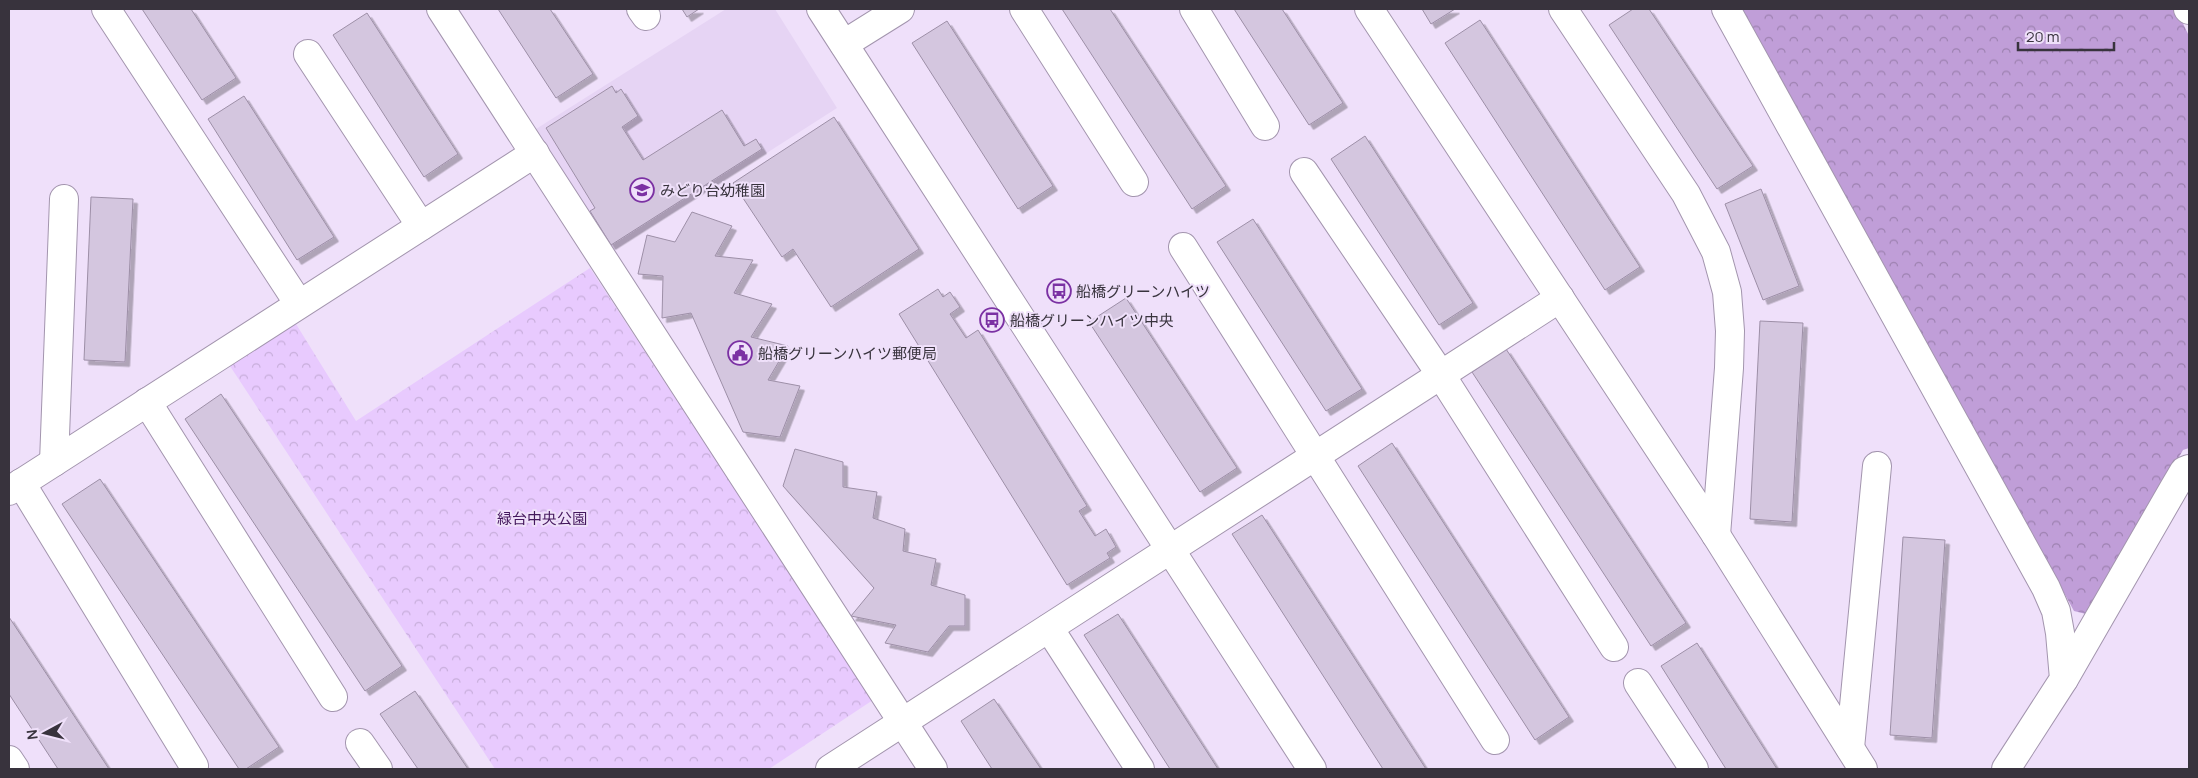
<svg xmlns="http://www.w3.org/2000/svg" width="2198" height="778" viewBox="0 0 2198 778" font-family="Manrope,'Noto Sans JP',sans-serif">
<style>
.built{fill:#e6d4f4}
.forest{fill:url(#forest-crowns)}
.park{fill:url(#park-crowns)}
.building{fill:#d4c6df;stroke:#9d8fa7;filter:url(#shadow)}
.lines{fill:none;stroke-linecap:round;stroke-linejoin:round}
.minor-casing{stroke:#a395ae;stroke-width:30}
.minor{stroke:#fff;stroke-width:28}
.labels{text-anchor:middle;dominant-baseline:central;stroke-width:4;stroke-linejoin:round;paint-order:stroke}
.poi-label{font-size:15px;fill:#38333d;stroke:#efe0fa;text-anchor:start}
.park-label{font-size:15px;fill:#44185d;stroke:#efe0fa}
</style>
<defs>
<pattern id="forest-crowns" width="20" height="18" patternUnits="userSpaceOnUse" patternTransform="scale(1.25)"><rect width="20" height="18" fill="#c09ed8"/><path d="M2 6a3 3 0 1 1 6 0M12 15a3 3 0 1 1 6 0" fill="none" stroke="#9d81b0"/></pattern>
<pattern id="park-crowns" width="20" height="18" patternUnits="userSpaceOnUse" patternTransform="scale(1.25)"><rect width="20" height="18" fill="#e8cafe"/><path d="M2 6a3 3 0 1 1 6 0M12 15a3 3 0 1 1 6 0" fill="none" stroke="#c8aedb"/></pattern>
<filter id="shadow"><feDropShadow dx="4.5" dy="4.5" stdDeviation="0" flood-color="#0004"/></filter>
</defs>
<rect width="100%" height="100%" fill="#efe0fa"/>
<polygon class="built" points="726,9 775,9 837,108 613,251 536,129"/>
<polygon class="forest" points="1742,9 2176,9 2189,36 2189,448 2183,450 2090,615 2074,611"/>
<polygon class="park" points="590,268 873,700 769,769 495,769 228,363 296,324 356,421"/>
<g class="building">
<polygon points="142,9 191,9 236,78 202,100"/>
<polygon points="498,9 550,9 593,74 556,98"/>
<polygon points="682,9 699,9 687,17"/>
<polygon points="1062,9 1110,9 1226,186 1192,209"/>
<polygon points="1234,9 1282,9 1343,103 1309,125"/>
<polygon points="1422,9 1455,9 1431,24"/>
<polygon points="1633,9 1649,9 1753,166 1717,189 1609,25"/>
<polygon points="367,13 458,154 424,177 333,35"/>
<polygon points="1480,20 1640,267 1605,290 1445,43"/>
<polygon points="947,21 1053,186 1018,209 912,43"/>
<polygon points="612,86 616,93 621,89 638,116 622,127 643,160 722,110 744,146 756,139 762,149 611,245 590,211 595,208 546,128"/>
<polygon points="244,96 334,237 297,260 208,119"/>
<polygon points="834,117 919,249 831,307 793,249 782,257 733,183"/>
<polygon points="1365,136 1473,303 1439,325 1331,159"/>
<polygon points="1761,189 1799,286 1763,300 1725,204"/>
<polygon points="91,197 133,199 125,362 84,360"/>
<polygon points="692,212 732,226 715,256 753,260 734,293 772,304 751,337 788,346 768,380 800,386 780,437 743,432 691,313 662,318 663,276 638,274 647,235 675,242"/>
<polygon points="1253,219 1362,389 1326,411 1217,242"/>
<polygon points="938,289 943,297 950,292 960,307 950,314 966,338 978,330 1087,506 1079,511 1095,536 1106,529 1116,547 1107,553 1110,558 1067,585 899,314"/>
<polygon points="1126,298 1237,468 1200,492 1089,322"/>
<polygon points="1760,321 1803,323 1792,522 1750,519"/>
<polygon points="1506,349 1686,623 1651,646 1472,372"/>
<polygon points="221,394 402,666 365,691 185,419"/>
<polygon points="1392,443 1569,717 1535,740 1358,466"/>
<polygon points="795,449 843,462 843,487 877,492 873,518 905,529 903,551 936,559 931,585 965,595 965,626 949,626 928,652 885,643 896,625 851,616 874,588 783,486"/>
<polygon points="100,479 279,747 246,769 239,769 62,504"/>
<polygon points="1262,515 1426,769 1383,769 1232,534"/>
<polygon points="1903,537 1945,540 1932,738 1890,735"/>
<polygon points="1118,614 1218,769 1170,769 1084,635"/>
<polygon points="9,617 109,769 58,769 9,694"/>
<polygon points="1697,643 1777,769 1726,769 1661,666"/>
<polygon points="415,691 468,769 418,769 380,714"/>
<polygon points="994,699 1041,769 992,769 961,721"/>
</g>
<g class="lines">
<g class="minor-casing">
<g id="minor">
<polyline points="106,9 299,304"/>
<polyline points="441,9 933,769"/>
<polyline points="641,9 646,16"/>
<polyline points="821,9 1312,769"/>
<polyline points="1024,9 1134,182"/>
<polyline points="1194,9 1265,126"/>
<polyline points="1369,9 1716,535 1863,769"/>
<polyline points="1563,9 1686,194 1716,252 1727,292 1730,331 1729,368 1716,535"/>
<polyline points="1726,9 2046,588 2056,611 2060,633 2064,679 2006,769"/>
<polyline points="2188,9 2189,10"/>
<polyline points="844,44 900,9"/>
<polyline points="308,54 421,226"/>
<polyline points="1304,172 1441,375 1614,647"/>
<polyline points="1183,247 1495,740"/>
<polyline points="147,402 333,697"/>
<polyline points="54,462 64,199"/>
<polyline points="21,483 194,766"/>
<polyline points="9,491 535,153"/>
<polyline points="1049,628 1140,769"/>
<polyline points="2064,679 2174,488 2184,471 2189,469"/>
<polyline points="1638,683 1694,769"/>
<polyline points="360,743 378,769"/>
<polyline points="1850,748 1877,466"/>
<polyline points="9,760 15,769"/>
<polyline points="830,769 1560,298"/>
</g>
</g>
<use href="#minor" class="minor"/>
</g>
<defs>
<g id="school-ring" transform="scale(1.25)"><circle r="9.5" fill="#efe0fa" stroke="#7b31a3" stroke-width="1.5"/><path d="M0-5L7-2L0 1L-7-2ZM-4 1L0 2.5L4 1V4Q0 6-4 4Z" fill="#7b31a3"/></g>
<g id="bus-ring" transform="scale(1.25)"><circle r="9.5" fill="#efe0fa" stroke="#7b31a3" stroke-width="1.5"/><path d="M-5-6H5V4H4V6H2V4H-2V6H-4V4H-5ZM-3.5-4V0h7V-4ZM-3.5 1.2v1.5H-2V1.2ZM2 1.2v1.5H3.5V1.2Z" fill="#7b31a3"/></g>
<g id="civic-ring" transform="scale(1.25)"><circle r="9.5" fill="#efe0fa" stroke="#7b31a3" stroke-width="1.5"/><path d="M-.6-6.5H3V-4.5H.6V-3L4-1V1h2V6H-6V1h2V-1L-.6-3ZM-1.2 2.5V6h2.4V2.5Z" fill="#7b31a3"/></g>
</defs>
<g fill-rule="evenodd">
<use href="#school-ring" x="642" y="190"/>
<use href="#bus-ring" x="1059" y="291"/>
<use href="#bus-ring" x="992" y="320"/>
<use href="#civic-ring" x="740" y="353"/>
</g>
<g class="labels">
<g class="poi-label">
<text x="660" y="190">みどり台幼稚園</text>
<text x="1076" y="291">船橋グリーンハイツ</text>
<text x="1010" y="320">船橋グリーンハイツ中央</text>
<text x="758" y="353">船橋グリーンハイツ郵便局</text>
</g>
<g class="park-label">
<text x="542" y="518">緑台中央公園</text>
</g>
</g>
<rect width="2198" height="778" fill="none" stroke="#38333d" stroke-width="20"/>
<g transform="translate(45 733) rotate(263)" stroke="#efe0fa" stroke-width="4" paint-order="stroke">
<path d="M0-4L9 19L0 12L-9 19Z" fill="#38333d"/>
<text y="-8" font-size="14" font-weight="bold" text-anchor="middle" fill="#38333d">N</text>
</g>
<path d="M2018 42v8h96v-8" fill="none" stroke="#38333d" stroke-width="2.5"/>
<text x="2026" y="42" font-size="15" fill="#38333d" stroke="#efe0fa" stroke-width="4" paint-order="stroke">20 m</text>
</svg>
